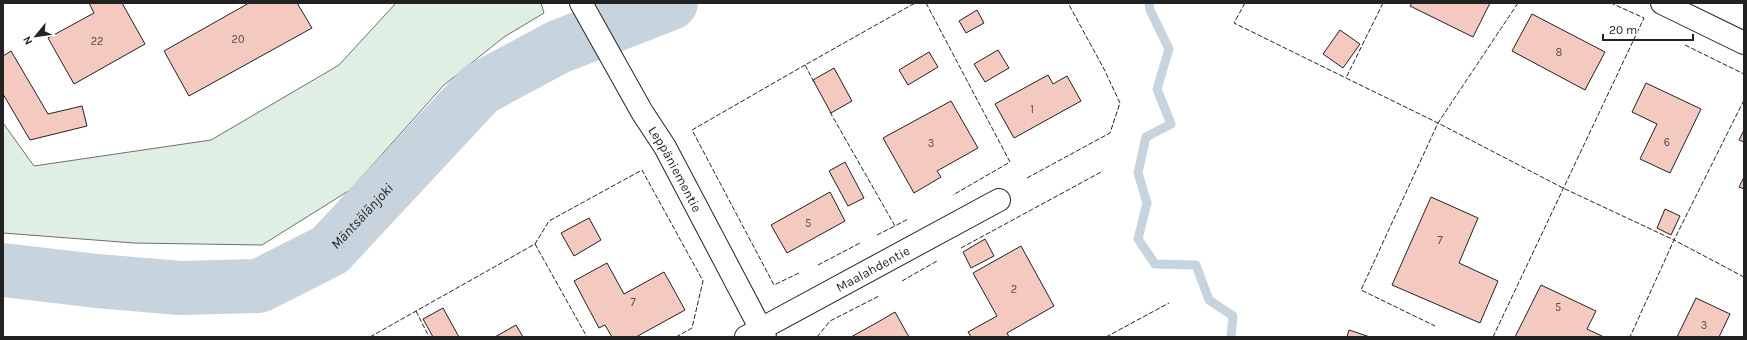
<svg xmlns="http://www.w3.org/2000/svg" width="1747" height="340" viewBox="0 0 1747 340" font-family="Karla,sans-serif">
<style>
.green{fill:#e0efe3;stroke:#6f6f6f}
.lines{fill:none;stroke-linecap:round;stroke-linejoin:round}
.stream{stroke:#c7d3dd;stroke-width:9}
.river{stroke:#c7d3dd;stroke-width:54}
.building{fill:#f3c9c0;stroke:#222}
.minor-casing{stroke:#222;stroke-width:24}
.minor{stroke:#fff;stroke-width:22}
.fence{stroke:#222;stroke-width:1;stroke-dasharray:5 2;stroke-linecap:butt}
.labels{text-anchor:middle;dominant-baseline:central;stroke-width:3;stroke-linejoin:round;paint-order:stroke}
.number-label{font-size:11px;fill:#564c4a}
.street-label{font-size:13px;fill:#222;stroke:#fff}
.water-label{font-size:14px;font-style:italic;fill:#222;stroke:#fff}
</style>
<rect width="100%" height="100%" fill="#fff"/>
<polygon class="green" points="396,3 541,3 544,13 504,37 444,85 350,190 262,245 134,243 3,233 3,123 34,166 211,140 339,65"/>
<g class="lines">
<polyline class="stream" points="1149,3 1150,10 1169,49 1157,89 1171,124 1146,137 1138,173 1147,203 1138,239 1155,264 1196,265 1209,300 1233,316 1231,337"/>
<path class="river" id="s1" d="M3,270l94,11 83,7 79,-2 71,-36 150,-161 78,-42 113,-44"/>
</g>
<g class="building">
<polygon points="89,3 122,3 145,44 74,84 48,38 94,13"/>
<polygon points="249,3 297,3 312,28 189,96 164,51"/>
<polygon points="1412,3 1490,3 1473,37 1410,6"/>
<polygon points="977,10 984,23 966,33 959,21"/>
<polygon points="1532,14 1605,52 1585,90 1512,51"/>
<polygon points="1340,30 1360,44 1343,68 1323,54"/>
<polygon points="998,50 1009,68 985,82 974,64"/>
<polygon points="11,51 48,114 82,106 87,126 30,140 3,94 3,56"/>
<polygon points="929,52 938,67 908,85 899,70"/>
<polygon points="834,68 852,101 831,113 813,80"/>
<polygon points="1048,75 1053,84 1067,76 1081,101 1014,138 995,104"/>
<polygon points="1646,83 1701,109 1670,173 1640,159 1657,124 1632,112"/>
<polygon points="951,101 978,148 937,171 941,177 914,193 883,138"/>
<polygon points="1744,130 1744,142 1739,140"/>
<polygon points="845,162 864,198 848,206 829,171"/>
<polygon points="1744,177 1744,189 1739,187"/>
<polygon points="830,192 845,221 787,253 771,225"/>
<polygon points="1431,197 1478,218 1459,263 1498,281 1480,323 1392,285"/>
<polygon points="1665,209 1680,216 1671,235 1657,228"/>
<polygon points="589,218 601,240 574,256 561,233"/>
<polygon points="985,239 994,256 971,268 963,252"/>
<polygon points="1021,246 1054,306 1007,333 1009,337 971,337 968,332 997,316 973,273"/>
<polygon points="607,263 624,294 664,272 685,310 636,337 612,337 605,325 599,328 574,281"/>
<polygon points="1541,285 1596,311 1587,329 1604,337 1515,337"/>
<polygon points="1696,298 1730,314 1719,337 1677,337"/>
<polygon points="443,308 459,337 433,337 423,319"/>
<polygon points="895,312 909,337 851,337 878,322"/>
<polygon points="516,325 523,337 495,337"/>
<polygon points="1349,330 1370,337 1347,337"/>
</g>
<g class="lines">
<g class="minor-casing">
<g id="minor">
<path id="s2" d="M581,3l61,109 23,35 100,190"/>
<polyline points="1662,3 1744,43"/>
<path id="s3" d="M746,337l253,-137"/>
</g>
</g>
<use href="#minor" class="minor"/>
<g class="fence">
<polyline points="926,3 1010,162 953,195"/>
<polyline points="1245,3 1234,23 1346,78"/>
<polyline points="1383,3 1346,78 1438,123 1361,290 1435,326"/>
<polyline points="1518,3 1438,123 1563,188 1674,240 1630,337"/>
<polyline points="1685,45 1744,74"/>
<polyline points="814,82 805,65 915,3"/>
<polyline points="1744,100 1674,240 1744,277"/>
<polyline points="830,112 895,226 908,219"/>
<polyline points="1027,178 1110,133 1120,103 1104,69 1068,3"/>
<polyline points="877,235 895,226"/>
<polyline points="535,244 587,337"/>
<polyline points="961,248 1103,171"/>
<polyline points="818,265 860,243"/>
<polyline points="799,273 774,285 692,130 805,65"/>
<polyline points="902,281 937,261"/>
<polyline points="416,311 429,337"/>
<polyline points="370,337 535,244 549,221 642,170 703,281 692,328 676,337"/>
<polyline points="817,337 830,321 879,296"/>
<polyline points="1106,337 1169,303"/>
<polyline points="1493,337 1644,18 1611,3"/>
</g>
</g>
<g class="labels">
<g class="number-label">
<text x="238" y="39">20</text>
<text x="97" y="41">22</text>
<text x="1559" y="52">8</text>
<text x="1032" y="109">1</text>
<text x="1667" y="142">6</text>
<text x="931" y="143">3</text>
<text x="808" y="223">5</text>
<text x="1440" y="240">7</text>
<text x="1014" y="289">2</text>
<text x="633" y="302">7</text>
<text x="1558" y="307">5</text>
<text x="1704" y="325">3</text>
</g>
<g class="street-label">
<text stroke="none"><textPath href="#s2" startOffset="191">Leppäniementie</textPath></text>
<text stroke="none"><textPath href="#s3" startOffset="144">Maalahdentie</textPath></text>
</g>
<g class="water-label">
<text stroke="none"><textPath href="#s1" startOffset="383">Mäntsälänjoki</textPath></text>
</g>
</g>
<rect width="1747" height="340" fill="none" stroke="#222222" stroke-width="8"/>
<g transform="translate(36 36) rotate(241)" stroke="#ffffff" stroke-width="3" paint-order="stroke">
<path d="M0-3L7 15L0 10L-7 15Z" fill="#222222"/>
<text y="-6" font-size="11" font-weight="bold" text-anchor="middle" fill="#222222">N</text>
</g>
<path d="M1603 34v6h90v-6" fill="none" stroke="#222222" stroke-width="2"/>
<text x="1609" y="34" font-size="12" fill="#222222" stroke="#ffffff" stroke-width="3" paint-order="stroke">20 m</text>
</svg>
